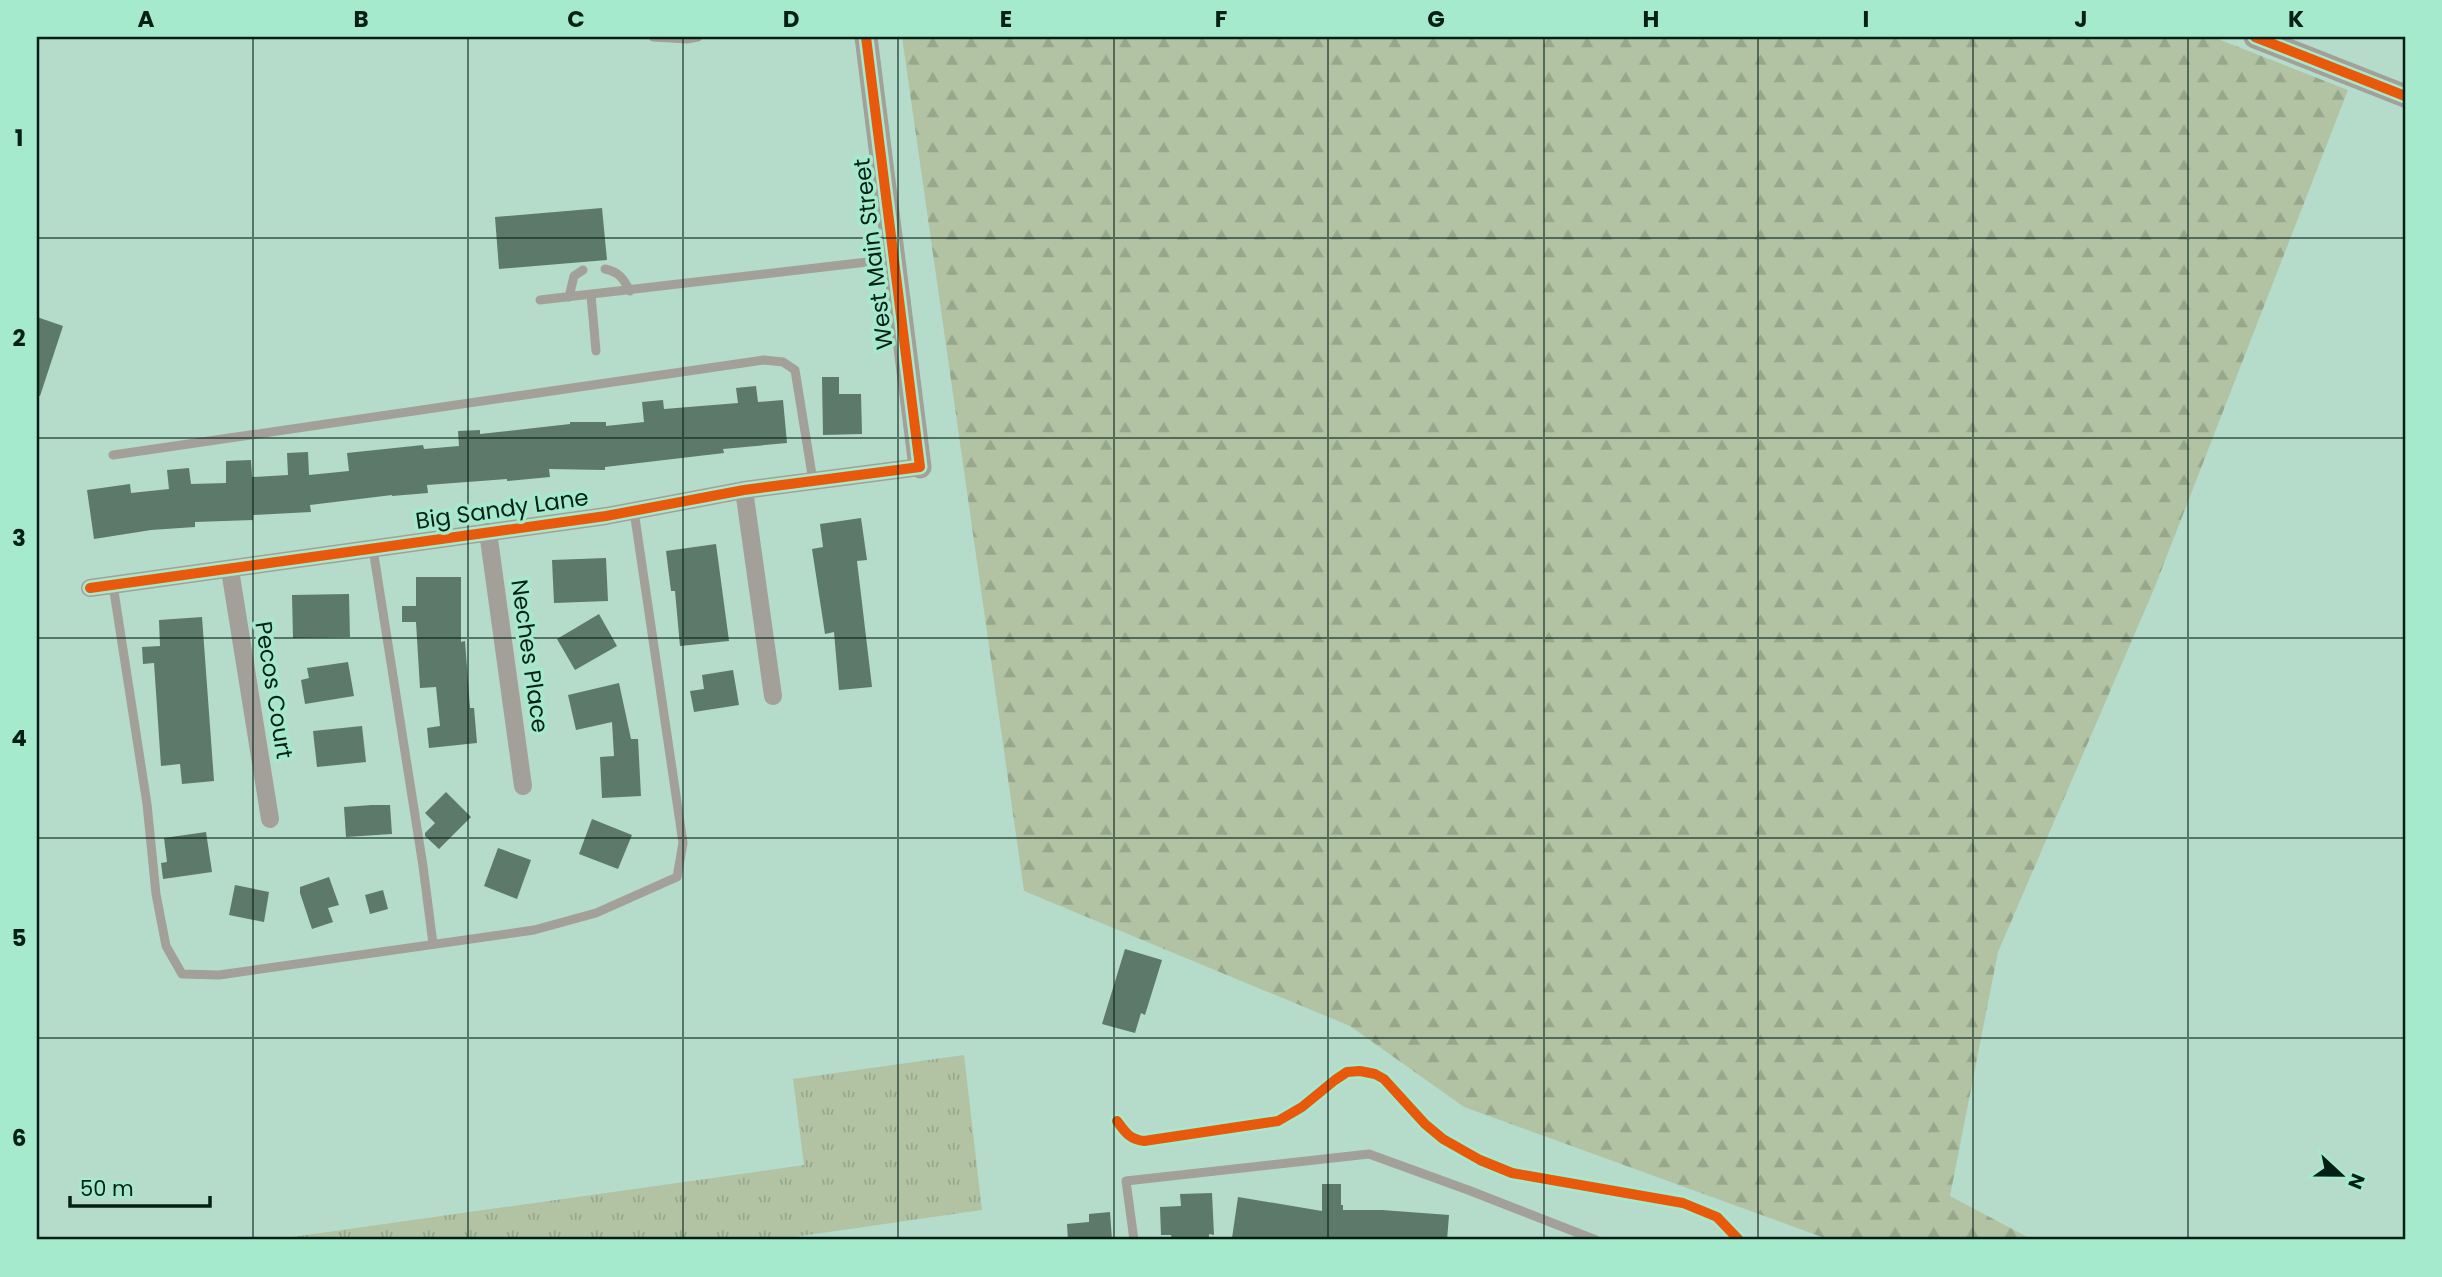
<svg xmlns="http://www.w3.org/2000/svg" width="2442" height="1277" viewBox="0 0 2442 1277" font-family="Poppins,sans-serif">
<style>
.grass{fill:url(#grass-tufts)}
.forest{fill:url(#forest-firs)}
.building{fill:#5c7969}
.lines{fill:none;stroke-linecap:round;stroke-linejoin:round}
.service{stroke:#a3a099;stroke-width:9}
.minor{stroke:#a3a099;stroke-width:18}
.tertiary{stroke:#a3a099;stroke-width:23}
.cycleway-casing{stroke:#a6eace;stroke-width:15}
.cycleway{stroke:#e8590c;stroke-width:10}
.grid{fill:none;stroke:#042016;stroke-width:2;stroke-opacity:0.55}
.labels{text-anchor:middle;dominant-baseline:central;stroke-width:7;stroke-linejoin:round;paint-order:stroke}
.street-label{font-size:23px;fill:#042016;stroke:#a6eace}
.neatline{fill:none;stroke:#042016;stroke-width:2.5}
.grid-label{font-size:23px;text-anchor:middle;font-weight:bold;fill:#042016}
</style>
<defs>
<pattern id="grass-tufts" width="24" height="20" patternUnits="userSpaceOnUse" patternTransform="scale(1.75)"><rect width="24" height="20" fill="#b2c3a4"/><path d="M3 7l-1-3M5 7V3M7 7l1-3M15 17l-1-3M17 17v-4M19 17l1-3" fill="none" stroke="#97a78c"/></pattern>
<pattern id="forest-firs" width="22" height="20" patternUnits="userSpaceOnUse" patternTransform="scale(1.75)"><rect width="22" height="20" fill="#b2c3a4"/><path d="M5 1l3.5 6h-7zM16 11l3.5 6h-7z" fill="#97a78c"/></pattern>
</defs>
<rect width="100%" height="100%" fill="#b5dbcb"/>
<polygon class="grass" points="964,1055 982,1210 773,1240 271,1240 804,1165 793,1079"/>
<polygon class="forest" points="902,37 2213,37 2348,90 2154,589 1998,952 1950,1196 2033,1240 1830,1240 1464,1107 1350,1026 1024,891"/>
<g class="building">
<polygon points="602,208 607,260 499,269 495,217"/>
<polygon points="37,317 63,326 40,396 37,395"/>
<polygon points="822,377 839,377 839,394 861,394 862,434 823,435"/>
<polygon points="756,386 758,402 783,400 787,443 723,449 724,453 605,467 605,470 549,469 550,477 507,481 507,479 427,485 428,493 392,496 392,495 310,505 311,512 253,515 253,520 195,522 195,527 151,530 94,539 87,490 130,484 131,493 169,489 167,470 189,468 191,484 226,483 226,461 251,460 252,477 288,475 287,453 308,452 309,475 349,471 347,453 423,445 424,449 459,446 458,431 480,430 480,434 570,424 570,422 606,422 606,426 644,422 642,402 663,400 664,409 738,403 736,388"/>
<polygon points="861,518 867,560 857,561 872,687 839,690 834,632 825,634 812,549 823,547 820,524"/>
<polygon points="716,544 729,641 680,646 675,591 671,591 666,551"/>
<polygon points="606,558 608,601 554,603 552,560"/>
<polygon points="416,577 461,577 461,642 465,641 470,708 474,708 477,743 429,748 427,728 440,726 436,687 420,688 416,622 402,622 402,606 416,606"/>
<polygon points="349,594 350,637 293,638 292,595"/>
<polygon points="599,614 617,646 575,670 557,639"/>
<polygon points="202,617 214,781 182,784 180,764 161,766 154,663 143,664 142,647 160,646 159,620"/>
<polygon points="348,662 354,696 305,704 301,680 309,678 307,668"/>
<polygon points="733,670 739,705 694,712 690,691 704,689 702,675"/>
<polygon points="619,683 631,739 638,739 641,796 602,798 600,757 614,756 612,722 576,730 568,695"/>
<polygon points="362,726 366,762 317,767 313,731"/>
<polygon points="446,792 471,817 439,849 425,836 425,833 435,823 425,813"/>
<polygon points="372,805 390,805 392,834 346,837 344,807"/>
<polygon points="592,819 632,835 618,869 579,854"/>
<polygon points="206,832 212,872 163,879 161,863 167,862 164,838"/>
<polygon points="498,848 531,860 517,899 484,886"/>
<polygon points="329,877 339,905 328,908 333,922 312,929 300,893 300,887"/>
<polygon points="235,885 269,892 264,922 229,915"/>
<polygon points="383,890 388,909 370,914 365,895"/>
<polygon points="1125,949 1162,960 1145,1015 1141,1013 1135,1033 1102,1024"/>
<polygon points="1322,1184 1341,1184 1341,1205 1343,1205 1343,1210 1382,1210 1449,1215 1447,1240 1249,1240 1232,1238 1238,1197 1322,1211"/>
<polygon points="1212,1193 1214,1235 1209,1234 1209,1240 1172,1240 1171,1235 1161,1235 1160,1207 1181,1206 1180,1194"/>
<polygon points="1110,1212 1112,1240 1068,1240 1067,1224 1089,1222 1089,1214"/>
</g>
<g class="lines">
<g class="service">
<polyline points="653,37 687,39 698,37"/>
<path d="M605,269c14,3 18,9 25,22"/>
<polyline points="591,295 596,351"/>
<polyline points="569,297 574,276 583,270"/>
<polyline points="540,300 893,259"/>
<polyline points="113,455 764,360 783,362 795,370 813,481"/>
<polyline points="373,549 423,866 433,944"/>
<polyline points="113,585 147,804 156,894 166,946 182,974 219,975 534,930 596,913 677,877 683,843 634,511"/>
<polyline points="1134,1240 1126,1181 1369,1154 1468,1190 1596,1240"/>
</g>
<g class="minor">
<polyline points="744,490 773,696"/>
<polyline points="488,532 523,786"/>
<polyline points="230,570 270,819"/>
<polyline points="90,588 606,516 744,490 920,467"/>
</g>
<g class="tertiary">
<polyline points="866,37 920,467"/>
<polyline points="2255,37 2405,96"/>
</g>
<g class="cycleway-casing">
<g id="cycleway">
<polyline points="2255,37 2405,96"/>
<polyline points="90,588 606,516 744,490 920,467 866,37"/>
<path d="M1117,1121c8,11 12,18 27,20l134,-20 24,-14 33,-27 12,-8 13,-1 15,3 9,5 41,45 18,15 37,21 32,13 171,30 34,14 22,23"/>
</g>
</g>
<use href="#cycleway" class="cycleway"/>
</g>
<path class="grid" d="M253,37v1203M468,37v1203M683,37v1203M898,37v1203M1114,37v1203M1328,37v1203M1544,37v1203M1758,37v1203M1973,37v1203M2188,37v1203M37,238h2368M37,438h2368M37,638h2368M37,838h2368M37,1038h2368"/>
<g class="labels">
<g class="street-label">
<text transform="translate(873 254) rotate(-97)">West Main Street</text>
<text transform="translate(502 509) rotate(-8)">Big Sandy Lane</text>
<text transform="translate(530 656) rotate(82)">Neches Place</text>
<text transform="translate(274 690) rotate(81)">Pecos Court</text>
</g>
</g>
<rect width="2442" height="1277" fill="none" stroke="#a6eace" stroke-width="77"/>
<g transform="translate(2341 1175) rotate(112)" stroke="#a6eace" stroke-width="5" paint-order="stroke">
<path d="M0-5L12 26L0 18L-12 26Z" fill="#042016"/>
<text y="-10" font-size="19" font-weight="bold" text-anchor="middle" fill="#042016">N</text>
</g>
<path d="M70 1196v10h140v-10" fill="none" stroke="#042016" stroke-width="3.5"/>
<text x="80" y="1196" font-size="21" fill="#042016" stroke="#a6eace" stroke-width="5" paint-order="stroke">50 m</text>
<rect x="38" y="38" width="2366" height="1200" class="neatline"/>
<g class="grid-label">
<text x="146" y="27">A</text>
<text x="361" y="27">B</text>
<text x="576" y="27">C</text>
<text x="791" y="27">D</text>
<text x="1006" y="27">E</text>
<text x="1221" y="27">F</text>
<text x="1436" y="27">G</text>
<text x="1651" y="27">H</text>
<text x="1866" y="27">I</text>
<text x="2081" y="27">J</text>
<text x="2296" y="27">K</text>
<text x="19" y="146">1</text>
<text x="19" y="346">2</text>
<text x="19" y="546">3</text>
<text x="19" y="746">4</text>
<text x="19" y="946">5</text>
<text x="19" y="1146">6</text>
</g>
</svg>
